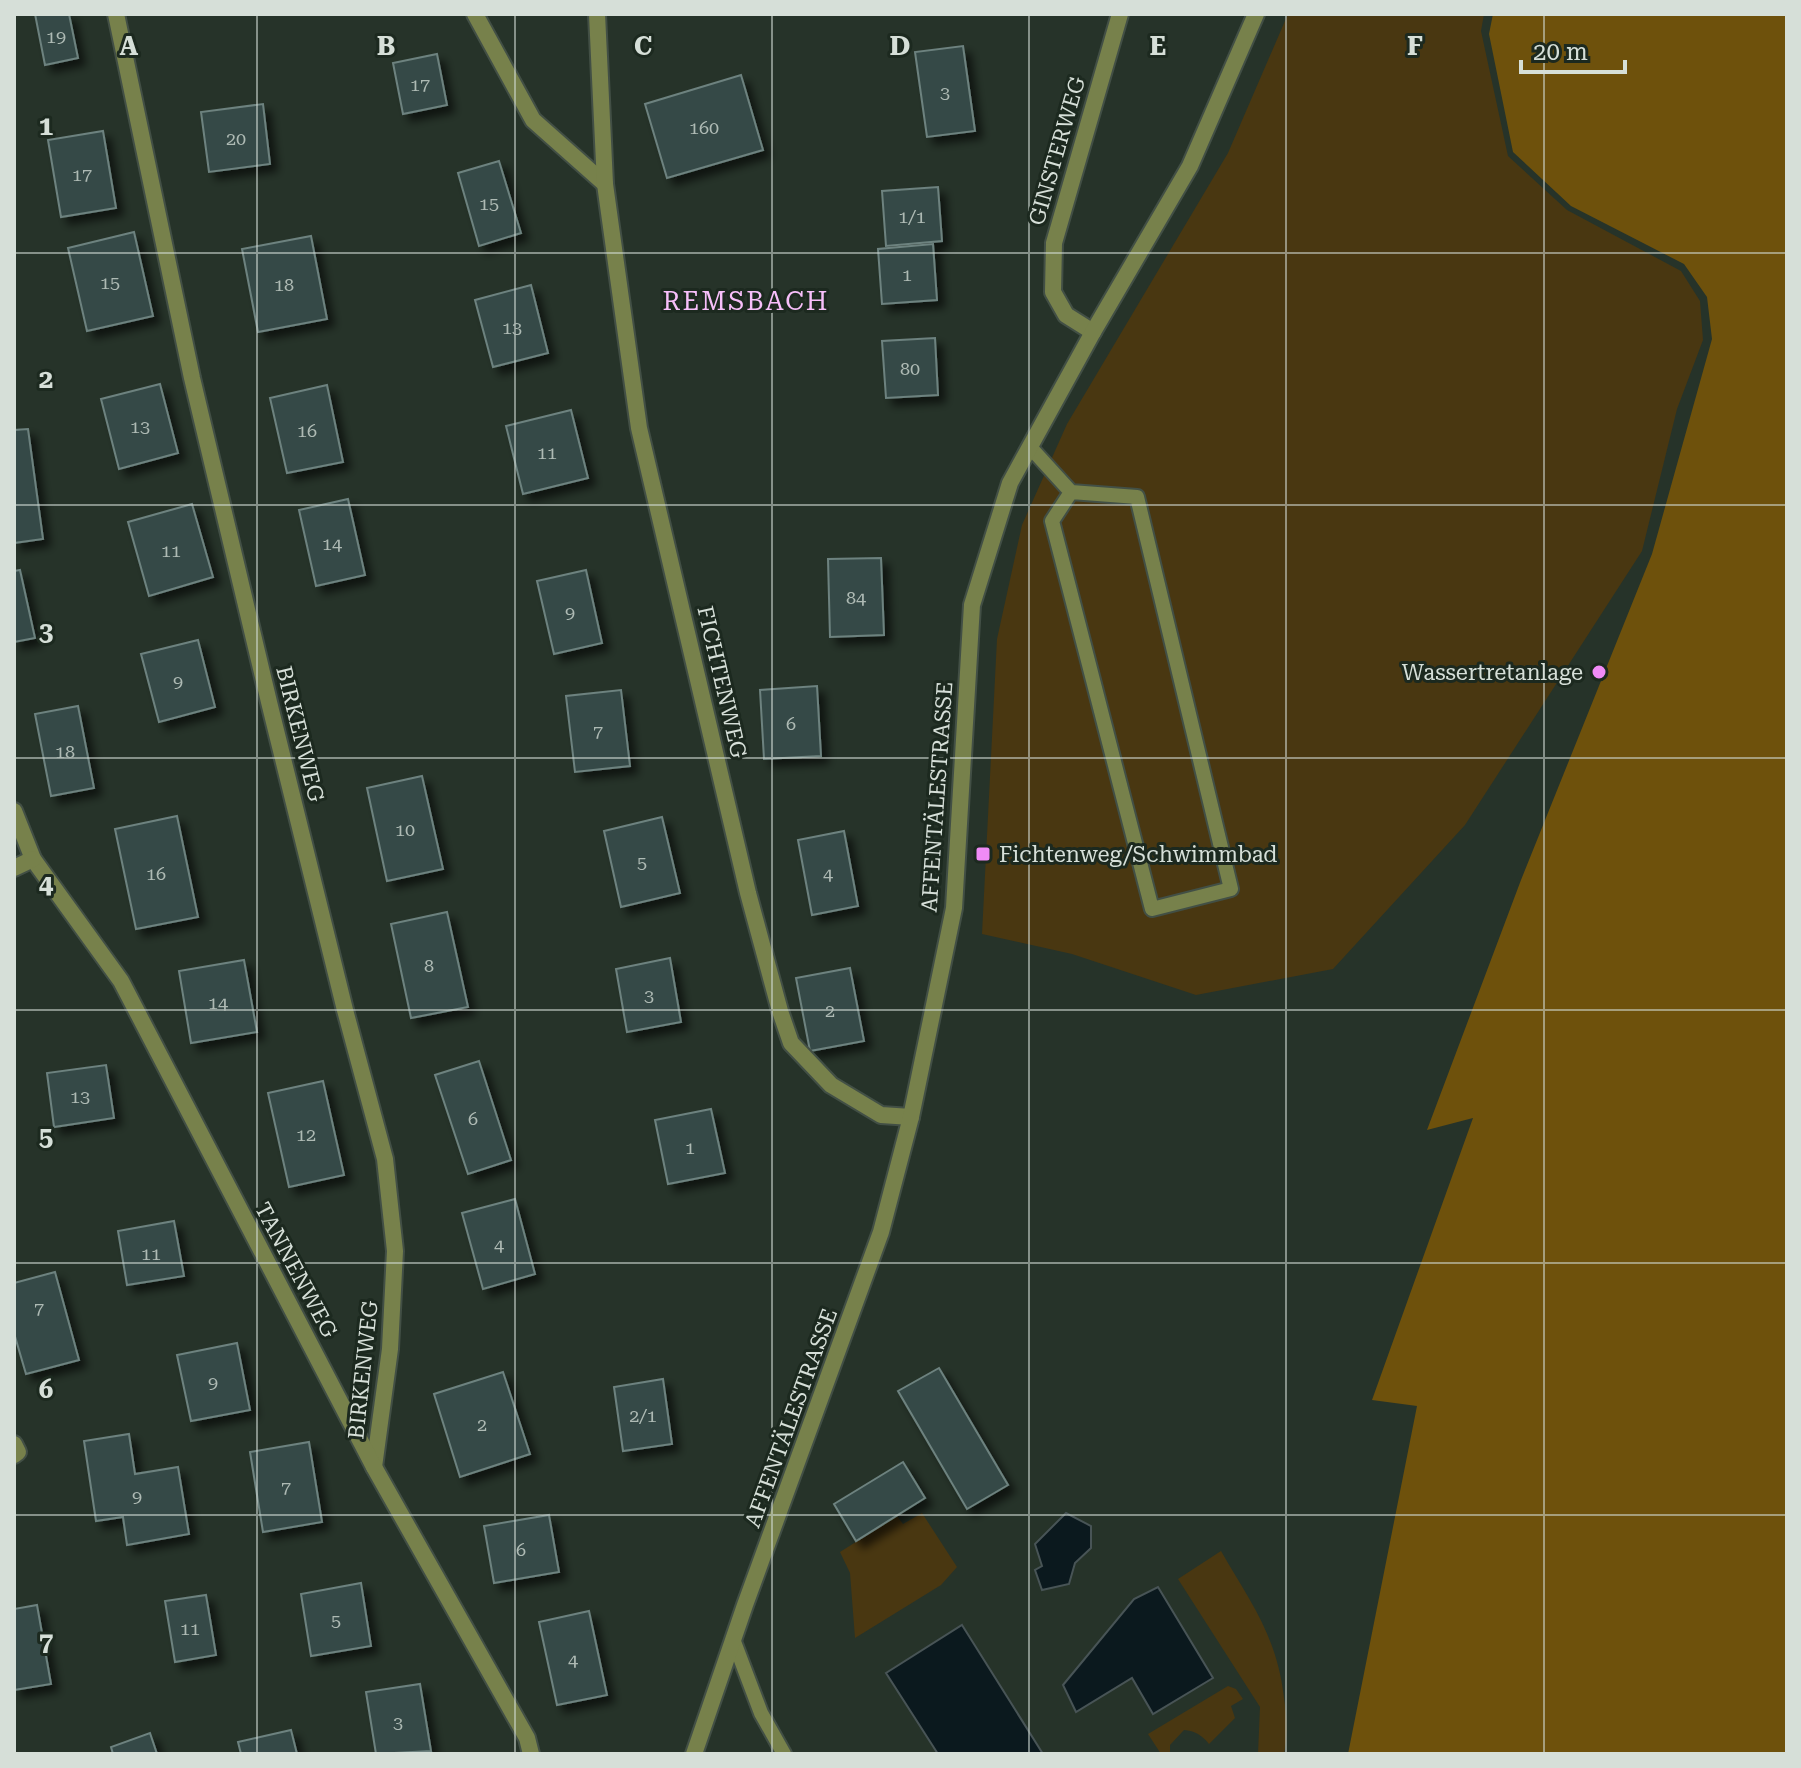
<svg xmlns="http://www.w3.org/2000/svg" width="1801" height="1768" viewBox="0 0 1801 1768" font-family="'Roboto Serif',serif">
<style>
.green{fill:#493711}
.forest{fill:#6e510c}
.water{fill:#0b191e;stroke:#485456;stroke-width:2}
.building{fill:#364a47;stroke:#6d827f;stroke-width:2;filter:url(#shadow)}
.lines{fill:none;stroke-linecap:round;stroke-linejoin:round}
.service-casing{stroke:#424f45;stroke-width:18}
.minor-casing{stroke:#424f45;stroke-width:20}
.service{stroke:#77814b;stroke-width:14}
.minor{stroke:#77814b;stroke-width:16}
.grid{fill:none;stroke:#d6dfd8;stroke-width:2;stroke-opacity:0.55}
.poi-dot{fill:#f08bf6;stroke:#1c291f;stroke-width:3}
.labels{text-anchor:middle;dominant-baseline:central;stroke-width:6;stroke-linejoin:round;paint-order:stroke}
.number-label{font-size:18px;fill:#aebab4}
.street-label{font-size:22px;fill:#d6dfd8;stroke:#1c291f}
.poi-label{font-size:22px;fill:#d6dfd8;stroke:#1c291f;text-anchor:end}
.quarter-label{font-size:26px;letter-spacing:2px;fill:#f7bffa;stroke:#1c291f}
.grid-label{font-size:26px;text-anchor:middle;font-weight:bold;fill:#d6dfd8;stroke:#1c291f;stroke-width:6;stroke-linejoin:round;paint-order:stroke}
</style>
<defs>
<filter id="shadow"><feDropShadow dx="7" dy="7" stdDeviation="4" flood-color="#0009"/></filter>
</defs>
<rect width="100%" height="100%" fill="#263329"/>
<g class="green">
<polygon points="1288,14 1484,14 1481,31 1508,156 1567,210 1681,271 1700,301 1703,340 1677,409 1642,551 1465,825 1333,969 1196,995 1072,954 982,934 997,639 1022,525 1067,424 1228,153"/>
<polygon points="922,1513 957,1567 941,1585 855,1638 850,1573 840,1552 897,1516 903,1524"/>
<path d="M1221,1551c30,52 56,85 63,147 3,18 4,38 0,56h-26l2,-47 -82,-128z"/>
<path d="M1228,1686l8,3 7,10 -12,7 4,12 -26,26c-7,-9 -14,-13 -25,-14l-14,15v9h-9l-13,-20z"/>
</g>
<polygon class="forest" points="1493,14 1787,14 1787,1754 1348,1754 1417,1406 1372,1400 1473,1118 1427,1130 1521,880 1652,554 1712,339 1707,297 1684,264 1571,206 1513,152 1489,34"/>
<g class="water">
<polygon points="1066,1513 1091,1526 1091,1548 1075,1563 1069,1584 1042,1590 1035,1570 1042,1566 1035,1544"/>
<polygon points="1158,1587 1213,1678 1153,1714 1132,1678 1076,1712 1063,1685 1134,1599"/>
<polygon points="962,1625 1043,1754 938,1754 886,1673"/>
</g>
<g class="building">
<polygon points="35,14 69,14 78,58 45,65"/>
<polygon points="963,46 975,131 927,137 915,52"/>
<polygon points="437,54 447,105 403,114 393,63"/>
<polygon points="741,75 763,150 667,178 645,104"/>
<polygon points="263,104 270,164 209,172 201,112"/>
<polygon points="103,131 116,208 61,217 48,140"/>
<polygon points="499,161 521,233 479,246 458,173"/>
<polygon points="938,187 942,241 886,246 882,191"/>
<polygon points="134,232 153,316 87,331 68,248"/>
<polygon points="311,236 327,319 258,332 242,249"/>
<polygon points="933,244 937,300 882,304 878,249"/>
<polygon points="531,285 548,353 493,367 475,300"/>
<polygon points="935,338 938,395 886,398 882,341"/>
<polygon points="160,384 178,453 119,469 101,399"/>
<polygon points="327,385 343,462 287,473 270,398"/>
<polygon points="571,410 588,478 523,494 506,426"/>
<polygon points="28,429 43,539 14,543 14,430"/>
<polygon points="348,499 365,575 316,586 299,510"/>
<polygon points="192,504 213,577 149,596 128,522"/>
<polygon points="881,558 884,635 830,637 828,559"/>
<polygon points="20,570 35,638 14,642 14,571"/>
<polygon points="586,570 602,643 554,654 537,581"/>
<polygon points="198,640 215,707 159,722 141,654"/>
<polygon points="817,686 821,756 764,759 760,690"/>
<polygon points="621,690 630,766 575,772 566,696"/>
<polygon points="78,706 94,788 51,796 35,714"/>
<polygon points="422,776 443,869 387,881 367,788"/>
<polygon points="177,816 198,917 136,929 115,829"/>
<polygon points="662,817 680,893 621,907 604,831"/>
<polygon points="844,831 858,906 812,915 798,840"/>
<polygon points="447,912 468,1007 411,1018 391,924"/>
<polygon points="670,958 681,1022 627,1032 616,969"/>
<polygon points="244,960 257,1032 191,1043 179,971"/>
<polygon points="850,968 864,1041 810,1051 796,978"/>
<polygon points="479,1061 511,1160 468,1174 435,1075"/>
<polygon points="106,1065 114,1118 54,1127 47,1073"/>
<polygon points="323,1081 344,1175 289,1187 268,1093"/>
<polygon points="711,1109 725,1173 668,1184 655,1120"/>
<polygon points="515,1199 535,1274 483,1289 462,1213"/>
<polygon points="174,1221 184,1276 127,1285 118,1231"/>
<polygon points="55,1272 79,1360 26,1374 14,1333 14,1283"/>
<polygon points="237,1343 250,1410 191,1421 177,1355"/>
<polygon points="939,1368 1008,1485 967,1509 898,1391"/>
<polygon points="503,1372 530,1454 460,1477 434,1394"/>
<polygon points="663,1379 672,1444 623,1451 614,1387"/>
<polygon points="129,1434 135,1474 178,1467 189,1534 127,1545 123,1517 96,1521 84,1441"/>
<polygon points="309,1442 322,1522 263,1532 250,1452"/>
<polygon points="903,1462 925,1498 856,1541 834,1504"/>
<polygon points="549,1515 559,1572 494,1583 484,1526"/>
<polygon points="361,1583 371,1646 311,1656 301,1594"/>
<polygon points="206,1595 216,1655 175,1662 165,1601"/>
<polygon points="37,1605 51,1684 14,1690 14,1609"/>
<polygon points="589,1611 607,1695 557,1705 539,1622"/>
<polygon points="420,1684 431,1751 376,1754 366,1692"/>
<polygon points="291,1730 297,1754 241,1754 238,1742"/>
<polygon points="150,1733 157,1754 113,1754 111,1747"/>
</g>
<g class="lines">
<g class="service-casing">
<g id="service">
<polyline points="1030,447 1071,492 1052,521 1152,909 1231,889 1137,497 1071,492"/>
<polyline points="733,1639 761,1713 784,1754"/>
</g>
</g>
<g class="minor-casing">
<g id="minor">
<polyline points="116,14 192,378 269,702 345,1010 385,1159 395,1251 390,1349 374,1467"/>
<polyline points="475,14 533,120 605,184"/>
<polyline points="597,14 605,184 639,428 748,893 780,1011 791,1043 831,1085 881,1115 911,1117"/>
<polyline points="1093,332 1066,315 1053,292 1054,243 1120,14"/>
<polyline points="14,811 33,859 121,981 374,1467 527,1738 531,1754"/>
<polyline points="14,868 33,859"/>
<polyline points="14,1444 18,1452 14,1455"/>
<polyline points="694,1754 745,1605 881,1232 911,1117 954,908 972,605 1010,483 1093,332 1190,166 1256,14"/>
</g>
</g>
<use href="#service" class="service"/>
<use href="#minor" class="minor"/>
</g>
<path class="grid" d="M257,14v1740M515,14v1740M772,14v1740M1029,14v1740M1286,14v1740M1544,14v1740M14,253h1773M14,505h1773M14,758h1773M14,1010h1773M14,1263h1773M14,1515h1773"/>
<g class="poi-dot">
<circle cx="1599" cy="672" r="8"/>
<rect x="975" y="846" width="16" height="16" rx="4"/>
</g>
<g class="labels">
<g class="number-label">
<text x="56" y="36">19</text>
<text x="420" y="84">17</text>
<text x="945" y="92">3</text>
<text x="704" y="127">160</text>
<text x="236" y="138">20</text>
<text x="82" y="174">17</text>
<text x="489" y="203">15</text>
<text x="912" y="216">1/1</text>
<text x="907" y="274">1</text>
<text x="110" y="282">15</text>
<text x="284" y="284">18</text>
<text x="512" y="327">13</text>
<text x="910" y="368">80</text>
<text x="140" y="426">13</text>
<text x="307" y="430">16</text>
<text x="547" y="452">11</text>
<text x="332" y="543">14</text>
<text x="171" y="550">11</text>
<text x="856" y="597">84</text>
<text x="570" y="612">9</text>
<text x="178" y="681">9</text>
<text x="791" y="723">6</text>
<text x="598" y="731">7</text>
<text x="65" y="751">18</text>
<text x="405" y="829">10</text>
<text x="642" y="862">5</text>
<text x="156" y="873">16</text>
<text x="828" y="873">4</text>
<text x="429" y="965">8</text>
<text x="649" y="995">3</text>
<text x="218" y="1002">14</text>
<text x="830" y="1010">2</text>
<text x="80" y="1096">13</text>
<text x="473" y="1118">6</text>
<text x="306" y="1134">12</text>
<text x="690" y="1147">1</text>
<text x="499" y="1244">4</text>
<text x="151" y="1253">11</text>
<text x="39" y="1308">7</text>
<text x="213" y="1382">9</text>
<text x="643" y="1415">2/1</text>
<text x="482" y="1424">2</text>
<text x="286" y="1487">7</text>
<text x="137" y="1496">9</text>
<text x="521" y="1549">6</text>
<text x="336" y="1620">5</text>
<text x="190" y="1628">11</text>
<text x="573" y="1659">4</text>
<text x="398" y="1722">3</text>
</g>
<g class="street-label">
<text transform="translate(1057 151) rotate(-74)">GINSTERWEG</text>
<text transform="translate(722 682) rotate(77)">FICHTENWEG</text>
<text transform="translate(300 734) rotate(76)">BIRKENWEG</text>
<text transform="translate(937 797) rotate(-86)">AFFENTÄLESTRASSE</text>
<text transform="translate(296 1270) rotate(62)">TANNENWEG</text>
<text transform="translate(363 1370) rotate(-84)">BIRKENWEG</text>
<text transform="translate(791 1418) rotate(-70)">AFFENTÄLESTRASSE</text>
</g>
<g class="poi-label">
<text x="1583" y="672">Wassertretanlage</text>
<text x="999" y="854" text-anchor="start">Fichtenweg/Schwimmbad</text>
</g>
<g class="quarter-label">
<text x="746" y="301">REMSBACH</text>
</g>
</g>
<g class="grid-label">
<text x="129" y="55">A</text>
<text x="386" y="55">B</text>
<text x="643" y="55">C</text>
<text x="900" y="55">D</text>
<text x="1158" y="55">E</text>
<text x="1415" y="55">F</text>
<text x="46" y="135">1</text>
<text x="46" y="388">2</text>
<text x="46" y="641">3</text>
<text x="46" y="893">4</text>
<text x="46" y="1146">5</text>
<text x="46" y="1398">6</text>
<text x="46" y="1651">7</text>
</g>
<rect width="1801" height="1768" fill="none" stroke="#d6dfd8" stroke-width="32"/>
<path d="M1521 60v12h104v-12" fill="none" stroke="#d6dfd8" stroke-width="4"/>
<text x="1533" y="60" font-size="24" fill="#d6dfd8" stroke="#1c291f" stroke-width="6" paint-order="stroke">20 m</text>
</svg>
